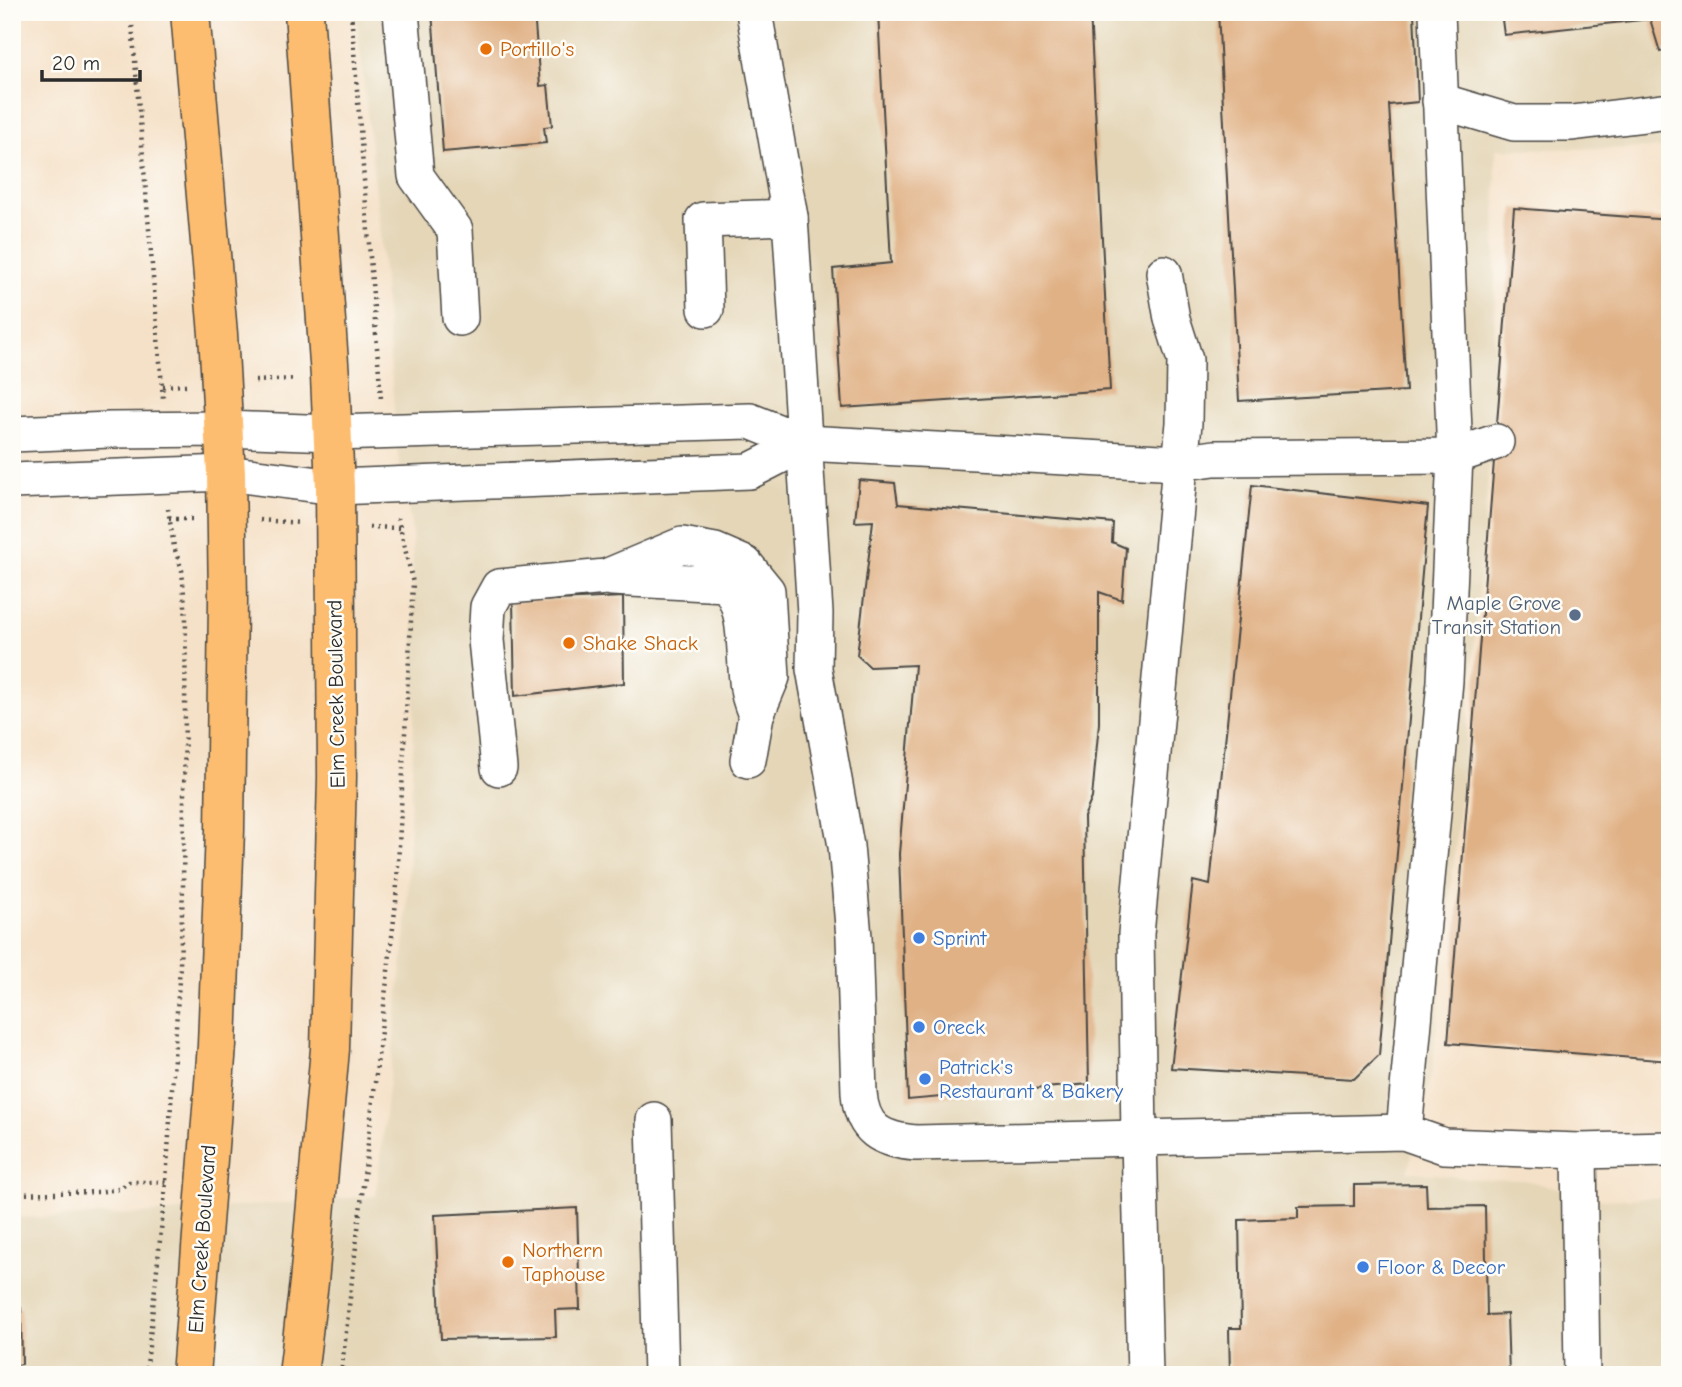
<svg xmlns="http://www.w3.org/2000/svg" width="1682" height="1387" viewBox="0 0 1682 1387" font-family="'Comic Neue',sans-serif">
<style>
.built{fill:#e4d6b7}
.building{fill:#e0b185}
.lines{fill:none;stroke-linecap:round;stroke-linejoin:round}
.minor-casing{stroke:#494643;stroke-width:38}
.major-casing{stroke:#494643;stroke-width:41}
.path{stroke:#494643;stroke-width:4.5;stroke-dasharray:2 5;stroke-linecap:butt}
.minor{stroke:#fff;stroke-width:35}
.major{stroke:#fcbd6f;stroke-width:38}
.food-dot{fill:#e8710a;stroke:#fdfcf7;stroke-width:2.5}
.service-dot{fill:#5c6f8a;stroke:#fdfcf7;stroke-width:2.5}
.shop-dot{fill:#3f7fe0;stroke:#fdfcf7;stroke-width:2.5}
.labels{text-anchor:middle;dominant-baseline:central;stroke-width:5;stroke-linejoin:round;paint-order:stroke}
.food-label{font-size:21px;fill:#c56008;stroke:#fdfcf7;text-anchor:start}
.service-label{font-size:21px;fill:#4e5e75;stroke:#fdfcf7;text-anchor:end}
.street-label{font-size:21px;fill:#2b2b2b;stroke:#fdfcf7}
.shop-label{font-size:21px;fill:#366cbe;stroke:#fdfcf7;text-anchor:start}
</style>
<rect width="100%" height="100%" fill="#fdfcf7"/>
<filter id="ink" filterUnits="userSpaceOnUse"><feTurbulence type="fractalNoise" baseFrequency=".0143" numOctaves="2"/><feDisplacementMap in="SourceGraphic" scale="14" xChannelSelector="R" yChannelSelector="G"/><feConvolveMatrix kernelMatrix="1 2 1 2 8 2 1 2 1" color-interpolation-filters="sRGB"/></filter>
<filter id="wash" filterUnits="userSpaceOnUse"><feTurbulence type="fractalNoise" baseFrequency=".00686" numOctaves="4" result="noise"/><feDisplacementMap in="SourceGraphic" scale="28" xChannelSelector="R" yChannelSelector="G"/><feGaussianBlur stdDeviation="1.57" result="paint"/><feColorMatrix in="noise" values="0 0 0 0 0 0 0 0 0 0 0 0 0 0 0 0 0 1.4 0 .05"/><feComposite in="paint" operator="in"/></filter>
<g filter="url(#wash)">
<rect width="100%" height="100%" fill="#f5e1c8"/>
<polygon class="built" points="356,12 1670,12 1670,148 1496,149 1494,411 1466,742 1432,1071 1408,1171 1472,1179 1524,1180 1603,1200 1670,1197 1670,1375 12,1375 12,1218 144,1214 376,1196 406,932 415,697 412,529 398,455 379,221"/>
<g id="blocks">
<g class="building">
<polygon points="432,12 534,12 540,86 548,85 552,126 544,127 546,143 443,152"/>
<polygon points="878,12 1090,12 1110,390 842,408 833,269 891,263"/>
<polygon points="1218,12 1414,12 1418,102 1389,105 1406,391 1239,401"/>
<polygon points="1501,12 1670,12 1670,49 1660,52 1650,19 1504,35"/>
<polygon points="1514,208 1670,220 1670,1061 1448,1043"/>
<polygon points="859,480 895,483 898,504 1113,523 1112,542 1126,548 1122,600 1099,592 1099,723 1092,798 1084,817 1089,1084 908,1100 899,854 915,665 870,667 857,655 873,521 855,522"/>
<polygon points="1252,485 1428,506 1379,1055 1354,1079 1171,1068 1193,881 1210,885"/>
<polygon points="623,597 624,683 515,696 513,602"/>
<polygon points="1426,1184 1427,1207 1485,1206 1487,1315 1507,1314 1509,1375 1230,1375 1229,1328 1241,1328 1239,1220 1298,1218 1298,1207 1354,1206 1354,1185"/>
<polygon points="577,1208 580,1309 555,1310 556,1337 441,1339 435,1215"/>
<polygon points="12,1308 21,1308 22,1364 12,1366"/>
</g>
</g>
</g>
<g filter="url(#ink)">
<use href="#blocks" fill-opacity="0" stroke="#494643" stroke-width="2"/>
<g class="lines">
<g class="minor-casing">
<g id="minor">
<polyline points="401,12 416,176 455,230 460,318"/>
<path d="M754,12l36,205 25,396 -1,56 32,177 8,91 5,156c3,37 22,47 57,50l488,-11 40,14 135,5 91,-2"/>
<polyline points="1440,101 1514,123 1572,123 1670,111"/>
<polyline points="706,309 703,220 790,217"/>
<polyline points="12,434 110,430 224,429 333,433 750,421 805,443 1179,463 1214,458 1455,456 1496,442"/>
<polyline points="12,481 226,473 335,487 750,471 805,443"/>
<path d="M612,578l114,6c23,22 17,74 22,105 1,9 5,18 8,26"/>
<polyline points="499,768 486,640 488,607 499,587 606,577 682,545 715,551 745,564 767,591 772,677 756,715 748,760"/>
<polyline points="654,1120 661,1375"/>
<polyline points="1404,1132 1445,681 1455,456 1437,12"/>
<polyline points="1579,1151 1582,1375"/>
<polyline points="1145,1375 1139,1139 1136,934 1184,423 1185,360 1172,319 1164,273"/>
</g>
</g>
<g class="major-casing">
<g id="major">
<polyline points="190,12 218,334 226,473 228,600 225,830 217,1045 191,1375"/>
<polyline points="298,1375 309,1282 330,1049 337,777 335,487 330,377 304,12"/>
</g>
</g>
<g class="path">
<polyline points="131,12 163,398"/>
<polyline points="351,12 381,399"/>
<polyline points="255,381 295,379"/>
<polyline points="163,386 186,385"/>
<polyline points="169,519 192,519"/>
<polyline points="260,520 301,523"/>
<polyline points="369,527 401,528"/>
<polyline points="12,1194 98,1192 119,1189 129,1182 166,1182"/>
<polyline points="146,1375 166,1182 180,965 183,888 186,618 182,570 174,547 168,509"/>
<polyline points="341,1375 396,902 413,583 398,518"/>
</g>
<use href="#minor" class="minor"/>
<use href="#major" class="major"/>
</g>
</g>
<g class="food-dot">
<circle cx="486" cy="49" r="7"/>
<circle cx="569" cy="643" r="7"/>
<circle cx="508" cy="1262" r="7"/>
</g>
<circle class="service-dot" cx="1575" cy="615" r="7"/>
<g class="shop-dot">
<circle cx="919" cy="938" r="7"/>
<circle cx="919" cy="1027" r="7"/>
<circle cx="925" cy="1079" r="7"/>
<circle cx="1363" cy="1267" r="7"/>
</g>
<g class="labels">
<g class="food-label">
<text x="500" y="49">Portillo's</text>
<text x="583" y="643">Shake Shack</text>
<text x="522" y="1250">Northern<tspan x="522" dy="24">Taphouse</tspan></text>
</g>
<g class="service-label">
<text x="1561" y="603">Maple Grove<tspan x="1561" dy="24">Transit Station</tspan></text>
</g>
<g class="street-label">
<text transform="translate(336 694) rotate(-91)">Elm Creek Boulevard</text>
<text transform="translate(202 1239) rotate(-86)">Elm Creek Boulevard</text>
</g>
<g class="shop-label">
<text x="933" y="938">Sprint</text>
<text x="933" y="1027">Oreck</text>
<text x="939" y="1067">Patrick's<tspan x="939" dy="24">Restaurant &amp; Bakery</tspan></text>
<text x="1377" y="1267">Floor &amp; Decor</text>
</g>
</g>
<rect width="1682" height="1387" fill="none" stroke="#fdfcf7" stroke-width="42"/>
<path d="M42 70v10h98v-10" fill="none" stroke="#2b2b2b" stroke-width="3.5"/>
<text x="52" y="70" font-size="21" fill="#2b2b2b" stroke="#fdfcf7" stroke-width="5" paint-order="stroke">20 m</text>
</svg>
